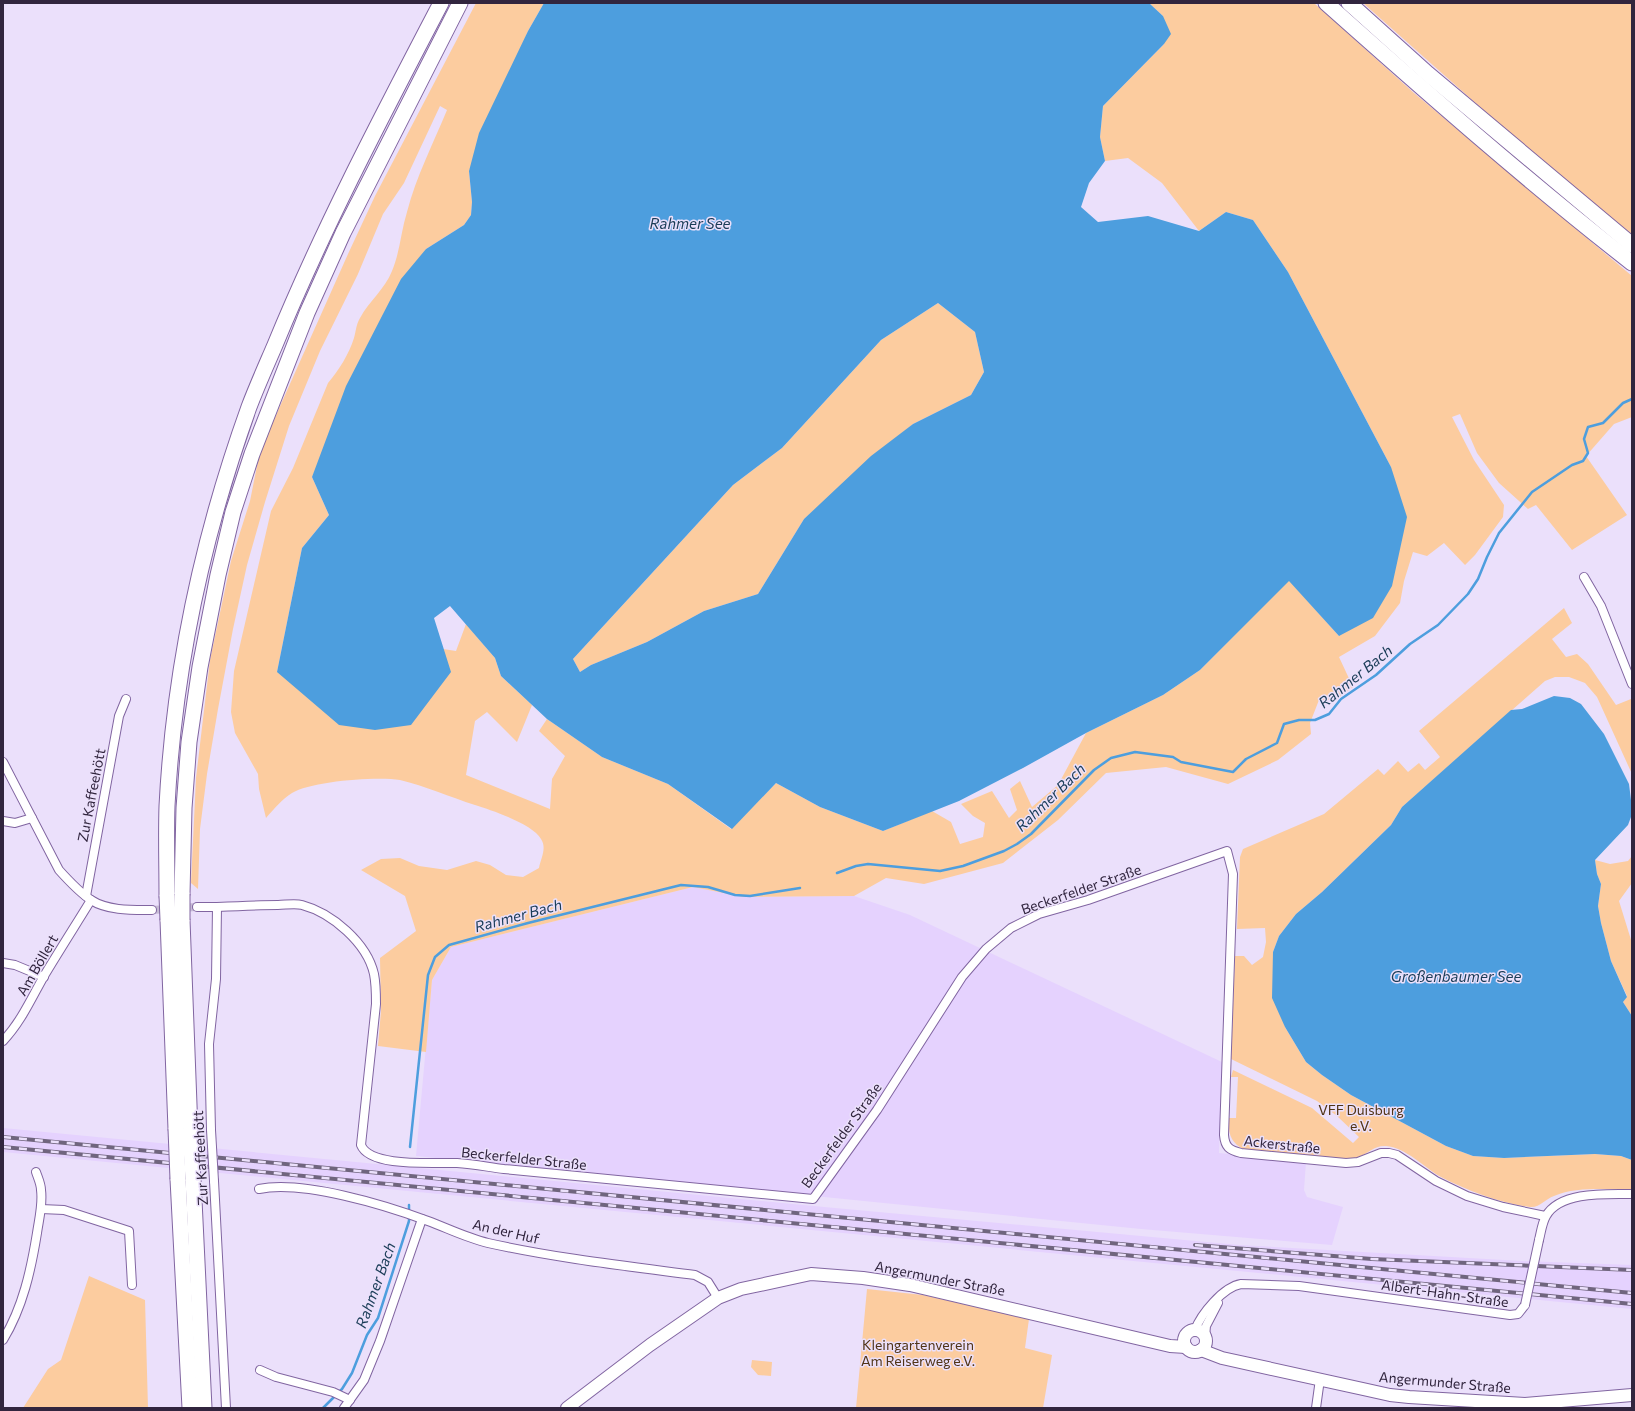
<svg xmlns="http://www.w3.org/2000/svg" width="1635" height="1411" viewBox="0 0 1635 1411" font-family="Commissioner,sans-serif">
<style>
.built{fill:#e5d2fe}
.green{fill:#fccc9f}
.water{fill:#4d9ede;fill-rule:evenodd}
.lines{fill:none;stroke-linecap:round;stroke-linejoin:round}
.stream{stroke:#4d9ede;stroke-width:2.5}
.street-tunnel{stroke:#c6bbd5;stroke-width:8;stroke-dasharray:8 4;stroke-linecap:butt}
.street-casing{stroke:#8165a1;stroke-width:10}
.secondary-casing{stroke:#8165a1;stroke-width:14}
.highway-casing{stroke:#8165a1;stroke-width:17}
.street{stroke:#fff;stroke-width:8}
.secondary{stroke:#fff;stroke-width:12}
.highway{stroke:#fff;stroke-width:15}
.rail-casing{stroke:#70657e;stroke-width:4}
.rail{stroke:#ebe0fb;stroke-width:2.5;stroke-dasharray:8;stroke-linecap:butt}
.street-bridge-casing{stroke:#8165a1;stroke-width:10;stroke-linecap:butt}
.highway-bridge-casing{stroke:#8165a1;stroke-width:17;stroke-linecap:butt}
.street-bridge{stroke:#fff;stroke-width:8}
.highway-bridge{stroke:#fff;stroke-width:15}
.labels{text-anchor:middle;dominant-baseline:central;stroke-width:3;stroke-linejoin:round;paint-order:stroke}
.street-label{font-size:14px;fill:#31253e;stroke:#ebe0fb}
.park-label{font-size:14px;fill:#513415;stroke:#ebe0fb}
.water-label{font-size:15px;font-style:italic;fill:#1a3c57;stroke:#ebe0fb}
</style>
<rect width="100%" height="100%" fill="#ebe0fb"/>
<g class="built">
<polygon points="693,887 744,897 854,896 910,915 1222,1062 1219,1153 1306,1162 1304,1190 1307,1197 1343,1207 1332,1245 1141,1229 416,1156 432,980 451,947"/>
<polygon points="3,1128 835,1208 1239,1245 1522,1261 1632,1265 1632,1309 3,1152"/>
</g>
<g class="green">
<path d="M476,3h68l-16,28 -59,140 3,31 -1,13 -7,10 -38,24 -114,228 17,38 -27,33 -25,124 173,1 -7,-24 13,2 10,-27 29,34 6,18 31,29 -15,37 -30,-30 -12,9 -9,54 84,34 2,-30 13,-23 -26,-25 8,-12 55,38 66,27 63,45 45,-46 44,24 63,24 49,-20 19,11 9,22 23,-7 2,-14 -12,-7 -12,-12 31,-13 17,27 8,-8 -7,-21 10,-8 12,26 26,-22 28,-52 77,-38 37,-25 89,-90 50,56 52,-169 -103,-195 -35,-52 -27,-8 -27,19 -37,-48 -34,-25 -23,3 -5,-24 3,-31 61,-62 -1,-28 -14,-13h165l100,90 218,183v141l-18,7 -28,32 41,59 -55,35 -36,-45 -8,4 -29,-26 -22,-30 -17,-39 -8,3 22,43 30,45 -1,12 -28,38 -10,10 -21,-22 -17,13 -14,-4 -9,29 -4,22 -25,33 -36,21 14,30 -18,13h-16l-9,23 1,11 -33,26 -50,24 -62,-17 -60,6 -48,47 -55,43 -79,21 -38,-6 -32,18 -110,1 -51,-10 -242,60 -19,33 -6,72 -48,-6 3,-35 -1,-53 36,-27 -11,-35 -44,-26 20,-11 19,-1 19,8 28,4 29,-9 14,4 16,10 17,2 16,-9c2,-10 8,-20 2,-29 -8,-15 -50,-29 -66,-34 -25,-8 -50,-19 -75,-25 -22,-4 -89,1 -108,13 -10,6 -18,16 -26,25l-7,-29 -1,-15 -23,-41 -4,-21 3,-41 37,-160 22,-43 35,-85c11,-13 21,-29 26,-45 2,-7 2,-13 6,-20 9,-17 25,-29 32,-47 8,-19 9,-40 15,-59 9,-35 26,-68 40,-102l-7,-4 -36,77 -21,31 -25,60 -38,77 -31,75 -24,76 -18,63 -14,64 -15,80 -11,65 -7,55 -2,60 -7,-6 5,-105 14,-118 21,-99 19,-60 10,-50 88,-197 27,-58z"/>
<polygon points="1363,3 1632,3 1632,235 1525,147"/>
<polygon points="938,303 975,332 984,372 971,395 913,424 804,519 758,594 704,611 647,642 591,665 580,672 573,659 733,485 782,448 881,340"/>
<path d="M1564,608l8,15 -20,16 14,18 11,-3 11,10 28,41 15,-6 1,4v71l-35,-77 -12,-14 -16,-6h-14l-10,4 -143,126 -11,18 -69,67 -26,22 -17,22 -6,16 12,75 21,35 16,13 29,20 95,51 27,10 31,2 91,-4 26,2 11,4v29c-25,1 -55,-3 -78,7 -9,3 -14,12 -24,11 -30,-4 -62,-16 -89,-30 -16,-9 -36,-30 -55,-31 -11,-1 -18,7 -27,11 -4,1 -8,2 -12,3l-102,-10c-15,-7 -17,-17 -16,-32h7l2,-41h-7l2,-7 79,38 41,35 6,-6 -22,-21 -20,-15 -86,-42 4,-103h9l8,9 11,-8 3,-15 -1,-14 -28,1 3,-72 3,-8 81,-35 54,-45 6,6 14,-14 10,11 11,-9 6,7 15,-13 -21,-26z"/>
<polygon points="1632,856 1632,883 1619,901 1632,943 1632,1016 1623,1002 1627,996 1611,961 1601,923 1598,906 1601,884 1597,874 1595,860 1610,864 1628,861"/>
<polygon points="89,1276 145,1300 148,1408 23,1408 48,1369 61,1360"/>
<polygon points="867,1289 923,1295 1029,1319 1025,1348 1052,1355 1043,1408 856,1408"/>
<polygon points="752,1360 772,1362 771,1376 758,1375 751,1367"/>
</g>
<g class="water">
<path d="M544,3h605l14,13 8,18 -7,10 -61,62 -3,31 5,24 -16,22 -8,24 17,15 50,-6 51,15 27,-19 27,8 35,52 103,195 16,50 -15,69 -19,32 -34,18 -50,-55 -89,89 -37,25 -77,38 -63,35 -64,33 -76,30 -63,-24 -44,-24 -44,46 -64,-45 -66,-27 -55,-38 -46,-43 -6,-18 -45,-52 -16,12 17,54 -40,53 -36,5 -36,-5 -62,-53 25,-124 27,-33 -17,-38 34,-91 55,-107 25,-30 38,-24 7,-10 1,-13 -3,-31 10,-38 49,-102zM938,303l37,29 9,40 -13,23 -58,29 -42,32 -67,63 -46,75 -54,17 -57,31 -56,23 -11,7 -7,-13 160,-174 49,-37 99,-108z"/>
<polygon points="1554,696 1570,698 1581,704 1604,734 1629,784 1632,808 1631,817 1628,825 1595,860 1597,874 1601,884 1598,906 1601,923 1611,961 1627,997 1623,1002 1632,1016 1632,1160 1621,1156 1595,1154 1504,1158 1473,1156 1446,1146 1351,1095 1322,1075 1306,1062 1285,1027 1272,998 1273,952 1279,936 1296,914 1322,892 1391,825 1402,807 1511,710 1522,709"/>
</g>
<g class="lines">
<g class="stream">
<polyline points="837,873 856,866 868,864 940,871 963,866 1004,851 1017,844 1031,834 1094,770 1111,758 1135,752 1173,757 1181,762 1233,772 1246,759 1277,743 1284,724 1299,720 1315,720 1329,714 1341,699 1376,675 1410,644 1438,625 1468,594 1478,579 1487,557 1499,533 1532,492 1572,465 1583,461 1588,453 1584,439 1588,427 1603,423 1623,403 1632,399"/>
<polyline points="410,1147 428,975 435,957 449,945 528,923 681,885 708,887 735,895 750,896 800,888"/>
<polyline points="323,1408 342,1389 352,1373 367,1335 378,1318 409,1221 409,1205"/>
</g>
<polyline class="street-tunnel" points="152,910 197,907"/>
<g class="street-casing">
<g id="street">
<polyline points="1584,577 1601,606 1632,684"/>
<path d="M3,762l56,108c9,10 20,22 32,30 17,11 42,10 61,10"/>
<polyline points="3,821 15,823 32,818"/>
<polyline points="86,896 119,716 126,699"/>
<polyline points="197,907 217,907 216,979 209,1044 211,1130"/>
<path d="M217,907c20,-1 40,-2 61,-2 7,0 17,-2 24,0 30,8 65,38 72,69 2,10 2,20 2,30l-15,141c9,23 74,17 96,18 16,1 31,4 47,6l309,30 64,-89 85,-133 24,-28 25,-21 28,-14 49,-14 139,-49 6,23 -9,261c1,12 5,15 17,18l105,10 12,-1 23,-9h8l8,2 39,26 31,15 36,11 42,9"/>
<polyline points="3,963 15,965 44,977"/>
<path d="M3,1041c18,-19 28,-42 41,-65 15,-25 31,-50 47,-76"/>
<polyline points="214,1181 226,1408"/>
<path d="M259,1189c44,-9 126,16 169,32 19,7 39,17 60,22 67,15 138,23 207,32l13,7 10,16"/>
<polyline points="41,1209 64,1210 129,1231 132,1285"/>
<path d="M1539,1240c2,-8 3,-17 7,-24 14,-25 61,-22 86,-22"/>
<path d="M1195,1330c6,-16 28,-43 46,-46l58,2 211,29 8,-1 7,-9"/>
<polyline points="1205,1337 1206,1326 1218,1303"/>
<path d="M3,1340c20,-33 28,-70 34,-107 2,-14 6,-29 4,-43 0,-6 -3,-12 -5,-18"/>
<polyline points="260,1370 276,1377 333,1392 350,1400"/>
<polyline points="344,1408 364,1380 380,1341 422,1219"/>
<polyline points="1316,1408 1320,1379"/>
</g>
</g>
<g class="secondary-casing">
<g id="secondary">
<circle cx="1195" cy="1341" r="11"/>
<polyline points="1201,1350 1222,1358 1363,1389 1390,1395 1409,1397 1525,1404 1632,1395"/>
<polyline points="567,1408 650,1345 718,1298 741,1289 811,1274 863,1278 910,1285 1170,1346 1186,1347"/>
</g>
</g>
<g class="highway-casing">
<g id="highway">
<path d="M1326,3c100,89 201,178 306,260"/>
<polyline points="1349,3 1428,74 1632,245"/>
<polyline points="182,894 184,808 189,742 200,667 218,575 233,512 252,454 307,313 343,233 460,3"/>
<path d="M167,896c0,-30 -1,-60 0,-90 7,-136 36,-271 82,-399 8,-21 17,-41 26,-62 48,-117 107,-229 166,-342"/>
<polyline points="168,920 176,1129"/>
<polyline points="182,920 190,1131"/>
<polyline points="178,1179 190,1408"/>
<polyline points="193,1179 204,1408"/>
</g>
</g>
<use href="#street" class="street"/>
<use href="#secondary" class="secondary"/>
<use href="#highway" class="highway"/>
<g class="rail-casing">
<g id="rail">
<polyline points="3,1137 1632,1293"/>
<polyline points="3,1147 1632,1304"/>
<polyline points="1195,1245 1372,1259 1632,1270"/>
</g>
</g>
<use href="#rail" class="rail"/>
<g class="street-bridge-casing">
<g id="street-bridge">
<polyline points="211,1130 214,1181"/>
<polyline points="1525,1305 1539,1240"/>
</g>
</g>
<g class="highway-bridge-casing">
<g id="highway-bridge">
<polyline points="182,894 182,920"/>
<polyline points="167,896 168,920"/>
<polyline points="176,1129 178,1179"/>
<polyline points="190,1131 193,1179"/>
</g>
</g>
<use href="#street-bridge" class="street-bridge"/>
<use href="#highway-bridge" class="highway-bridge"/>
</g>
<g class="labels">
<g class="street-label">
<text transform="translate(91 795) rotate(-79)">Zur Kaffeehött</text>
<text transform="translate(1081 889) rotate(-19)">Beckerfelder Straße</text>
<text transform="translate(37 965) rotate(-60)">Am Böllert</text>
<text transform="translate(841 1135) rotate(-54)">Beckerfelder Straße</text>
<text transform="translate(1282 1144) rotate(6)">Ackerstraße</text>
<text transform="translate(200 1158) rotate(-93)">Zur Kaffeehött</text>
<text transform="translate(524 1158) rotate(6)">Beckerfelder Straße</text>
<text transform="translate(506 1231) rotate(13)">An der Huf</text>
<text transform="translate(940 1278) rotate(11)">Angermunder Straße</text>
<text transform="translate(1445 1293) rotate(8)">Albert-Hahn-Straße</text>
<text transform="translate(1445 1382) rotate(5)">Angermunder Straße</text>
</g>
<g class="park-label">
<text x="1361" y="1109">VFF Duisburg<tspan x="1361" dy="16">e.V.</tspan></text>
<text x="918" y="1344">Kleingartenverein<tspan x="918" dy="16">Am Reiserweg e.V.</tspan></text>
</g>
<g class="water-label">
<text x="690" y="223">Rahmer See</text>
<text transform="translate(1355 676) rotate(-39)">Rahmer Bach</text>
<text transform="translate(1050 797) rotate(-44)">Rahmer Bach</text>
<text transform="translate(518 915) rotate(-15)">Rahmer Bach</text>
<text x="1456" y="976">Großenbaumer See</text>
<text transform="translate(375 1285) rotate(-70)">Rahmer Bach</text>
</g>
</g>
<rect width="1635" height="1411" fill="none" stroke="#31253e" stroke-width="8"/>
</svg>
